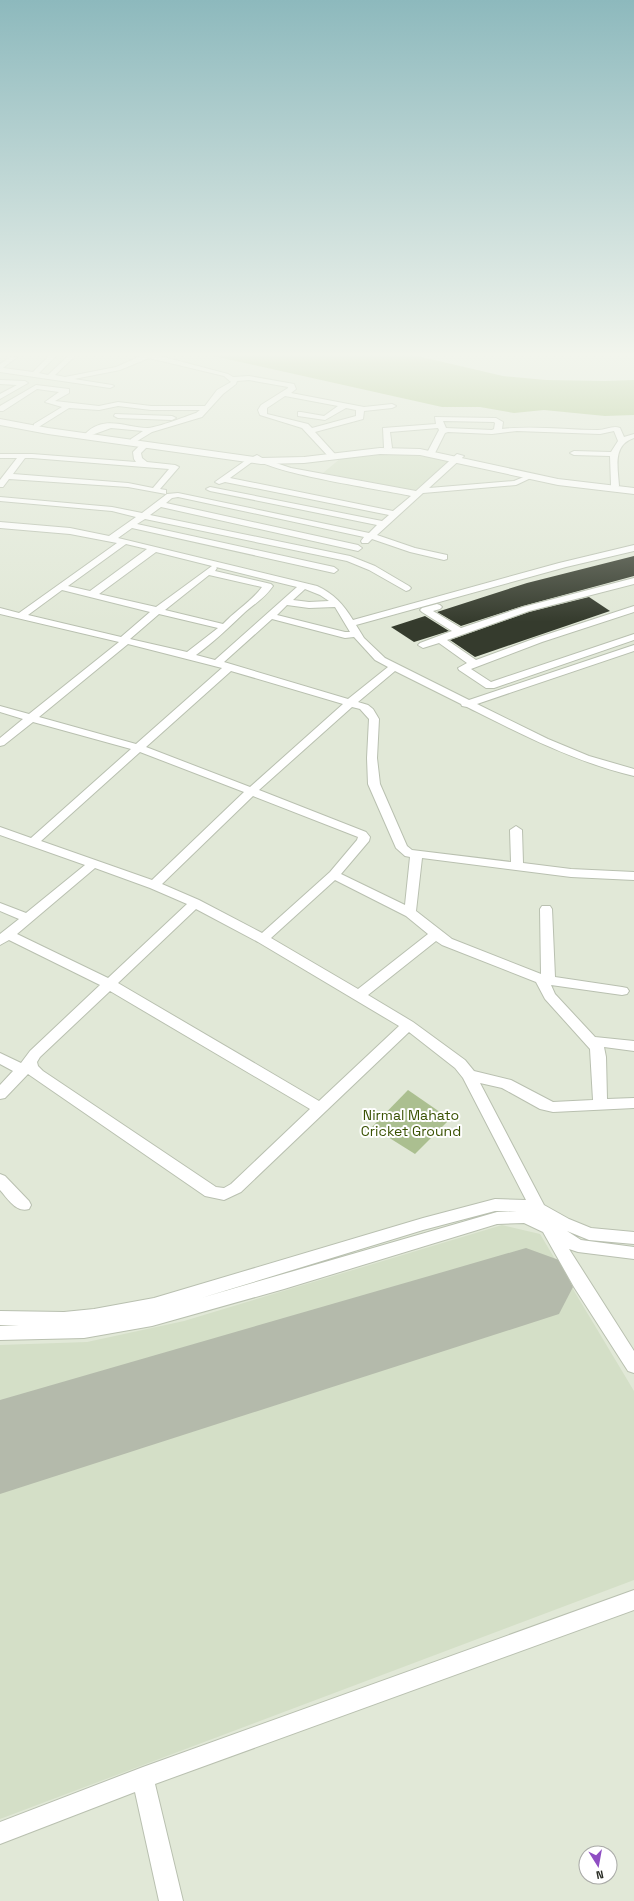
<svg xmlns="http://www.w3.org/2000/svg" width="634" height="1901" viewBox="0 0 634 1901" font-family="'Space Grotesk',sans-serif">
<style>
.built{fill:#d4dfc7}
.green{fill:#abbf90}
.water{fill:#a5c17d}
.lines{fill:none;stroke-linecap:round;stroke-linejoin:round}
.runway{fill:#b4baab;fill-rule:evenodd}
.building{fill:#353b2d}
.street-casing{stroke:#b9c0b0;stroke-width:2}
.secondary-casing{stroke:#b9c0b0;stroke-width:2}
.street{fill:#fff;fill-rule:evenodd}
.secondary{fill:#fff;fill-rule:evenodd}
.labels{text-anchor:middle;dominant-baseline:central;stroke-width:4;stroke-linejoin:round;paint-order:stroke}
.park-label{font-size:14px;fill:#395102;stroke:#fff}
</style>
<rect width="100%" height="100%" fill="#e1e8d7"/>
<g class="built">
<polygon points="389,453 428,457 450,461 414,491 323,473 341,458"/>
<polygon points="502,1225 540,1234 634,1391 634,1580 0,1819 0,1345 87,1342 184,1321"/>
</g>
<polygon class="green" points="408,1090 450,1119 415,1154 372,1127"/>
<polygon class="water" points="209,355 413,355 503,376 546,380 605,381 634,380 634,415 605,416 544,410 514,413 480,407 442,407"/>
<g class="lines">
<polygon class="runway" points="526,1248 559,1260 573,1287 559,1314 0,1494 0,1400"/>
</g>
<g class="building">
<polygon points="634,556 634,576 523,606 461,626 437,612 527,583"/>
<polygon points="589,597 610,611 475,657 450,640 529,612"/>
<polygon points="425,616 449,631 414,642 391,627"/>
</g>
<g class="lines">
<g class="street-casing">
<g id="street">
<path d="M50,355h7l-18,18 9,2 21,-20h7l-21,20 10,2 51,-10 27,-12h13l72,19 5,3 16,-1 45,8 2,5 -5,4 73,14 28,-3 4,2 -4,2 -28,3 -1,8 -48,13 20,22 -4,2h-3l-26,-28 -42,-13 -2,-5 3,-5 27,-17v-1l-39,-7 -12,1 -1,3 -13,10 -21,23 -50,15 -18,11 -4,-2 1,-2 12,-8 -32,-3 -22,8 -4,-2c19,-20 42,-6 63,-6 11,-1 36,-11 48,-15l4,-3h-49l-33,-4 -19,4 -30,-2 -32,20h-3v-4l28,-17 -17,-5 14,-10 -22,-3 -34,22h-3v-5l36,-21 33,4v4l-14,8 44,5 19,-4 33,4h54l12,-16 14,-8 -7,-6 -75,-18 -29,12 -46,9 38,6 2,1 -4,2 -110,-16v-8l12,-8 5,1 -14,11 30,4zM285,396l53,10 -14,10 -23,-4h-3v4l27,4 21,-12 10,2v6l-44,12 -4,-4 -41,-10v-6z"/>
<polygon points="0,380 25,381 28,383 0,399 0,394 17,385 0,384"/>
<polygon points="115,414 172,416 176,418 172,420 118,418 114,416"/>
<path d="M435,417l61,1 7,4 -1,7c32,-4 64,1 96,1 8,0 15,-5 22,-2l4,9 10,-3v4c-22,7 -16,30 -15,48l-4,2 -4,-2 -1,-30 -36,-1 -4,-2 4,-2 37,1 7,-11 -4,-10 -14,3 -83,-3 -25,3 -44,-2 -3,1 -10,20h-6l-1,-2 11,-21 -1,-2 -48,4 2,16 -4,2 -4,-2 -1,-20 53,-4zM443,421l51,1 1,1 -1,6 -2,1 -46,-2z"/>
<path d="M142,443l7,2 -8,8 1,5 5,4 28,3 4,2 -19,22 6,1v4l-38,-7 -119,-8 -6,8h-3v-7l17,-22h-17v-4h32l104,8 -2,-3 -1,-7zM25,458h7l137,11 -16,19 -25,-5 -115,-9z"/>
<path d="M457,454l7,2 -35,32 85,-7 17,-7 4,2 -19,9 -93,8 -46,42 38,13 32,7v4l-3,1 -34,-8 -38,-13 -4,4h-6l-1,-2 3,-4 -186,-40 -6,1 -6,5 192,42 4,3 -4,3 -197,-44 -11,8 200,41 25,10 34,20 2,2 -2,2 -3,1 -37,-21 -22,-9 -202,-42 -8,5 197,43 4,3 -4,3 -202,-45 -14,10 199,48c17,8 26,18 36,34l206,-57 75,-18v6l-68,16 -210,58 8,13 21,20 84,42 165,-55v6l-157,53 71,35 41,17 45,13v7c-59,-14 -113,-42 -167,-69l-5,-1 -1,-2 -66,-33 -37,31 10,3 5,4 6,10 -2,39 3,26 27,62 5,4 99,12 -1,-32 6,-4 6,4 1,33 48,6 63,3v8l-63,-3 -149,-19 -6,53 36,28 89,35 -1,-65 2,-3h8l2,3 3,68 67,10 5,1 2,3 -2,3 -5,1 -71,-10 4,9 40,43 39,4v10l-30,-4 2,10 1,42 27,-1v10l-81,4 -13,-3 -38,-21 -22,-5 64,122 25,14 22,9 43,4v12l-45,-4 -22,-9 14,9 53,7v12l-56,-7 -9,-3 65,102v22l-6,-2 -54,-84 -31,-55 -19,-9 -27,1 -213,65 -132,37 -68,12 -84,2v-14l19,-1h-19v-14l64,1 30,-3 60,-11 269,-80 72,-19 31,1 -63,-122 -8,-10 -46,-36 -168,160 -17,8 -19,-4 -177,-122 -23,24 -5,1v-14l13,-14 -13,-7v-11l21,10 9,-12 70,-66 -91,-45 -9,5v-11l19,-15 -19,-8v-8l26,10 59,-48 -85,-30v-8l31,11 100,-89 -98,-27 -29,23 -4,1v-8l23,-19 -23,-7v-6l29,8 90,-72 -119,-28v-6l19,5 98,-70 -47,-9 -70,-6v-6l70,6 39,8 27,-19 -24,-6 -112,-10v-4l112,10 30,6 25,-19 11,-1 191,40 8,-8 -167,-34 -4,-2 4,-2 172,34 7,-6 -164,-33 -6,2 -4,-2 34,-24 4,2 -1,2 -22,16 163,33 18,-15c-27,-6 -145,-23 -158,-39l4,-2 7,4 27,9 125,23zM126,544l21,5 -57,42 -22,-5zM156,552l56,14 -56,41 -57,-13zM216,567l81,20 -82,73 -19,-5c18,-13 32,-27 47,-41 12,-11 20,-14 30,-28l-2,-2 -56,-13 2,-3zM209,575l53,12c-10,14 -27,24 -39,37l-58,-14zM305,589l15,6 9,6 -20,1 -16,-2zM62,590l88,22 -29,25 -93,-22zM287,605l22,3 26,-1 15,25h-5l-68,-17zM159,614l59,14 -31,24 -57,-13zM272,619l73,19 9,-1 21,23 13,7 -40,32 -124,-37zM128,644l94,24 -86,76 -97,-27zM231,671l112,33 -93,83 -104,-40zM352,707l8,2 9,10 -2,39 1,26 28,64 9,8 5,1 -5,48 -64,-31 28,-33 1,-4 -4,-5 -107,-42zM140,752l104,40 -92,88 -111,-39zM253,796l105,41 -1,3 -27,32 -68,61 -63,-33 -37,-16zM95,868l55,20 37,16 -79,74 -91,-44zM335,880l71,36 22,18 -70,55 -87,-51zM196,909l62,33 141,84 -80,75 -201,-118zM436,941l6,4 94,37 9,17 45,50 3,51 -40,2 -42,-22 -37,-9 -9,-11 -52,-38 -45,-27zM110,991l200,118 -79,75 -7,4 -8,-1 -173,-116 -5,-5 -1,-4 3,-5zM495,1211h22l-20,1 -296,86 222,-68z"/>
<polygon points="634,578 634,584 529,611 447,640 476,660 536,638 634,606 634,612 542,642 471,669 491,682 634,634 634,640 494,688 486,688 459,670 458,668 467,663 439,643 423,648 418,645 420,643 452,631 422,612 420,610 422,608 437,604 440,605 442,607 440,609 433,611 461,628 523,607"/>
<path d="M0,1174l5,2 24,25 2,4 -2,4c-13,4 -21,-10 -29,-19z"/>
<polygon points="634,1590 634,1610 155,1784 183,1901 159,1901 135,1792 0,1844 0,1822 143,1767"/>
</g>
</g>
<g class="secondary-casing">
<polygon id="secondary" points="0,419 48,428 261,458 304,457 380,448 420,449 558,479 634,488 634,494 558,485 420,455 380,454 304,463 261,464 48,434 0,425"/>
</g>
<use href="#street" class="street"/>
<use href="#secondary" class="secondary"/>
</g>
<linearGradient id="sky" x2="0" y2="1"><stop stop-color="#8db9bd"/><stop offset="0.57" stop-color="#f2f5ed"/><stop offset="1" stop-color="#f2f5ed" stop-opacity="0"/></linearGradient>
<rect width="634" height="622" fill="url(#sky)"/>
<g class="labels">
<g class="park-label">
<text x="411" y="1115">Nirmal Mahato<tspan x="411" dy="16">Cricket Ground</tspan></text>
</g>
</g>
<g transform="translate(598 1865) rotate(169)"><circle r="19" fill="#ffffff" stroke="#aaaba8"/>
<path d="M0-3L7 15L0 10L-7 15Z" fill="#8f4ec3"/>
<text y="-6" font-size="11" font-weight="bold" text-anchor="middle" fill="#2a2d26">N</text>
</g>
</svg>
